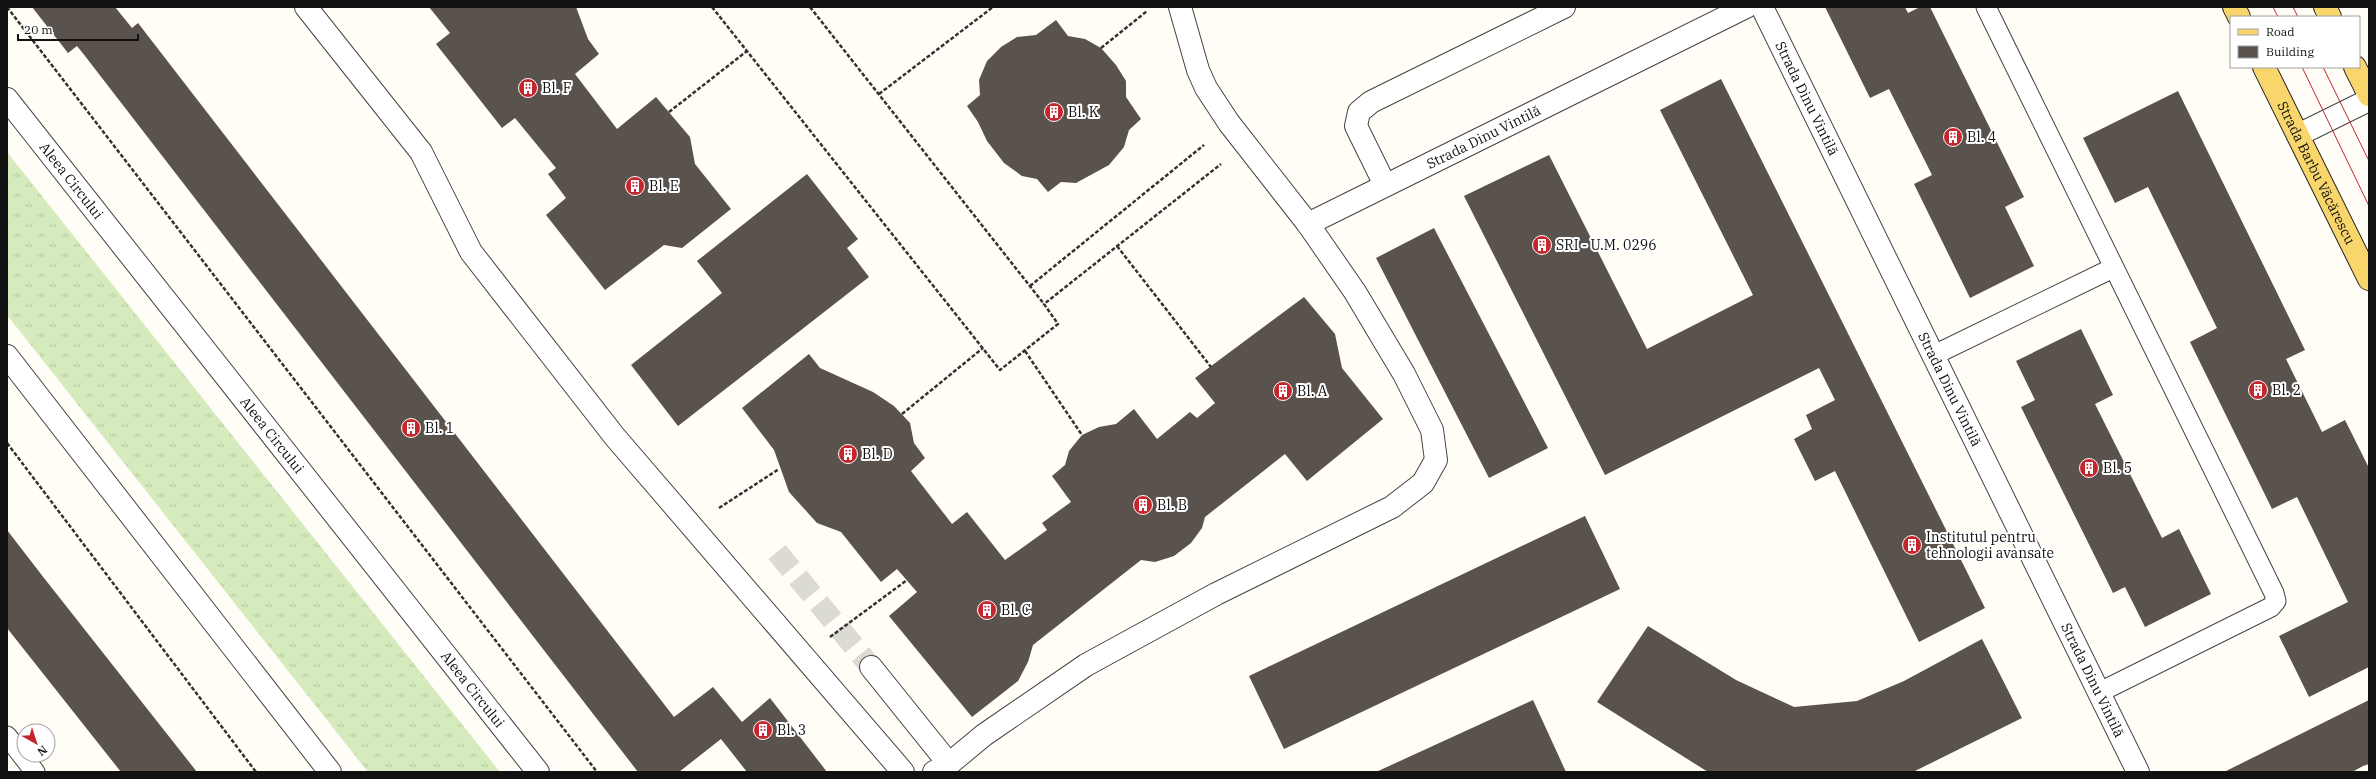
<svg xmlns="http://www.w3.org/2000/svg" width="2376" height="779" viewBox="0 0 2376 779" font-family="'IBM Plex Serif',serif">
<style>
.grass{fill:url(#grass-tufts)}
.building{fill:#5a524d}
.lines{fill:none;stroke-linecap:round;stroke-linejoin:round}
.street-tunnel{stroke:#dbdad3;stroke-width:22;stroke-dasharray:22 11;stroke-linecap:butt}
.lane-casing{stroke:#444;stroke-width:21}
.street-casing{stroke:#444;stroke-width:24}
.primary-casing{stroke:#222;stroke-width:24}
.path{stroke:#333;stroke-width:2.5;stroke-dasharray:4 2;stroke-linecap:butt}
.lane{stroke:#fff;stroke-width:19}
.street{stroke:#fff;stroke-width:22}
.primary{stroke:#f9d66b;stroke-width:22}
.tram{stroke:#c4262e;stroke-width:1}
.labels{text-anchor:middle;dominant-baseline:central;stroke-width:4;stroke-linejoin:round;paint-order:stroke}
.poi-label{font-size:14px;fill:#111;stroke:#fff;text-anchor:start}
.street-label{font-size:14px;fill:#111;stroke:#fff}
</style>
<defs>
<pattern id="grass-tufts" width="24" height="20" patternUnits="userSpaceOnUse"><rect width="24" height="20" fill="#d5ebbd"/><path d="M3 7l-1-3M5 7V3M7 7l1-3M15 17l-1-3M17 17v-4M19 17l1-3" fill="none" stroke="#b6c8a1"/></pattern>
</defs>
<rect width="100%" height="100%" fill="#fffdf5"/>
<polygon class="grass" points="7,152 500,772 368,772 7,315"/>
<g class="building">
<polygon points="32,7 115,7 132,28 138,23 674,717 713,687 742,722 770,698 827,772 747,772 721,739 679,772 638,772 85,56 77,46 68,53"/>
<polygon points="429,7 576,7 588,39 599,54 575,74 617,129 656,97 690,137 695,164 731,209 682,248 664,245 605,290 546,215 566,198 548,174 556,168 515,118 502,128 436,44 450,33"/>
<polygon points="1825,7 1905,7 1908,13 1920,7 1930,7 2024,197 2005,207 2034,266 1970,298 1914,184 1932,175 1889,89 1870,98"/>
<polygon points="1056,20 1068,36 1085,39 1101,48 1116,65 1126,81 1126,97 1141,119 1129,130 1124,147 1109,165 1076,183 1061,182 1048,192 1037,179 1022,176 1004,163 987,141 978,122 967,106 980,95 979,80 987,61 1001,47 1017,37 1036,35"/>
<polygon points="1721,79 1985,608 1919,642 1835,471 1815,481 1794,439 1812,429 1806,415 1835,400 1819,368 1605,475 1464,196 1549,155 1647,349 1753,295 1660,110"/>
<polygon points="2178,91 2305,350 2286,359 2322,432 2345,420 2369,468 2369,667 2309,697 2279,636 2348,602 2297,497 2272,509 2190,342 2217,328 2148,187 2115,203 2083,138"/>
<polygon points="807,174 858,239 847,248 869,277 678,426 631,365 722,293 697,261"/>
<polygon points="1434,228 1548,448 1489,478 1376,258"/>
<polygon points="1304,297 1335,334 1342,368 1383,419 1307,481 1285,454 1205,517 1202,528 1191,543 1174,556 1155,562 1141,560 1033,645 1028,662 1018,681 972,717 889,616 917,592 897,569 881,582 841,532 817,523 789,492 774,450 742,408 809,354 820,368 873,392 894,406 910,423 914,443 925,458 911,471 952,524 967,512 1005,560 1047,530 1042,523 1071,502 1052,476 1065,465 1069,451 1082,435 1099,427 1116,424 1134,409 1157,439 1190,412 1197,418 1215,403 1195,378"/>
<polygon points="2081,329 2113,395 2095,404 2162,538 2179,529 2211,594 2145,627 2125,587 2113,593 2021,407 2035,400 2016,361"/>
<polygon points="1585,516 1620,589 1284,749 1249,676"/>
<polygon points="7,530 44,578 197,772 121,772 7,628"/>
<polygon points="1648,626 1736,680 1794,707 1857,701 1904,681 1982,639 2022,718 1913,772 1708,772 1597,702"/>
<polygon points="1533,700 1566,772 1376,772"/>
<polygon points="2369,700 2369,764 2363,766 2352,772 2224,772"/>
</g>
<g class="lines">
<polyline class="street-tunnel" points="777,552 871,667"/>
<g class="lane-casing">
<g id="lane">
<polyline points="1986,7 2274,593 2276,601 2271,607 2098,693"/>
<polyline points="1932,356 2113,268"/>
<polyline points="7,736 35,772"/>
</g>
</g>
<g class="street-casing">
<g id="street">
<polyline points="306,7 421,152 471,252 615,437 903,772"/>
<path id="s1" d="M1762,7l376,765"/>
<path id="s2" d="M7,99l531,673"/>
<polyline points="2298,135 2369,100"/>
<polyline points="1385,185 1356,126 1359,112 1371,102 1564,7"/>
<path id="s3" d="M1308,224l438,-217"/>
<polyline points="7,356 330,772"/>
<polyline points="871,667 949,764"/>
<polyline points="934,772 949,764 984,735 1086,665 1216,594 1392,507 1423,483 1436,460 1432,430 1404,374 1355,292 1308,224 1229,123 1206,88 1198,70 1180,7"/>
</g>
</g>
<g class="primary-casing">
<g id="primary">
<polyline points="2234,7 2239,17"/>
<polyline points="2325,7 2330,17"/>
<path id="s4" d="M2264,67l105,212"/>
<polyline points="2355,67 2369,95"/>
</g>
</g>
<g class="path">
<polyline points="7,7 597,772"/>
<polyline points="712,7 1000,370 1058,324 1044,304 1221,164"/>
<polyline points="810,7 1044,304"/>
<polyline points="1101,48 1147,11"/>
<polyline points="879,94 993,7"/>
<polyline points="669,112 747,51"/>
<polyline points="1117,246 1211,367"/>
<polyline points="1030,286 1204,145"/>
<polyline points="1025,351 1082,435"/>
<polyline points="902,414 983,348"/>
<polyline points="7,443 256,772"/>
<polyline points="719,508 779,469"/>
<polyline points="830,637 907,580"/>
</g>
<use href="#lane" class="lane"/>
<use href="#street" class="street"/>
<use href="#primary" class="primary"/>
<g class="tram">
<polyline points="2273,7 2278,17"/>
<polyline points="2293,7 2298,17"/>
<polyline points="2302,67 2369,206"/>
<polyline points="2323,67 2369,161"/>
</g>
</g>
<defs>
<g id="building-disc" transform="scale(1)"><circle r="9.5" fill="#c4262e" stroke="#fff"/><path d="M-4-6H4V6H1V3H-1V6H-4ZM-2.5-4.3h1.7v1.8h-1.7ZM.8-4.3h1.7v1.8H.8ZM-2.5-1h1.7V.8h-1.7ZM.8-1h1.7V.8H.8Z" fill="#fff"/></g>
</defs>
<g fill-rule="evenodd">
<use href="#building-disc" x="528" y="88"/>
<use href="#building-disc" x="1054" y="112"/>
<use href="#building-disc" x="1953" y="137"/>
<use href="#building-disc" x="635" y="186"/>
<use href="#building-disc" x="1542" y="245"/>
<use href="#building-disc" x="2258" y="390"/>
<use href="#building-disc" x="1283" y="391"/>
<use href="#building-disc" x="411" y="428"/>
<use href="#building-disc" x="848" y="454"/>
<use href="#building-disc" x="2089" y="468"/>
<use href="#building-disc" x="1143" y="505"/>
<use href="#building-disc" x="1912" y="545"/>
<use href="#building-disc" x="987" y="610"/>
<use href="#building-disc" x="763" y="730"/>
</g>
<g class="labels">
<g class="poi-label">
<text x="542" y="88">Bl. F</text>
<text x="1068" y="112">Bl. K</text>
<text x="1967" y="137">Bl. 4</text>
<text x="649" y="186">Bl. E</text>
<text x="1556" y="245">SRI - U.M. 0296</text>
<text x="2272" y="390">Bl. 2</text>
<text x="1297" y="391">Bl. A</text>
<text x="425" y="428">Bl. 1</text>
<text x="862" y="454">Bl. D</text>
<text x="2103" y="468">Bl. 5</text>
<text x="1157" y="505">Bl. B</text>
<text x="1926" y="537">Institutul pentru<tspan x="1926" dy="16">tehnologii avansate</tspan></text>
<text x="1001" y="610">Bl. C</text>
<text x="777" y="730">Bl. 3</text>
</g>
<g class="street-label">
<text stroke="none"><textPath href="#s1" startOffset="102">Strada Dinu Vintilă</textPath></text>
<text stroke="none"><textPath href="#s3" startOffset="196">Strada Dinu Vintilă</textPath></text>
<text stroke="none"><textPath href="#s4" startOffset="118">Strada Barbu Văcărescu</textPath></text>
<text stroke="none"><textPath href="#s2" startOffset="104">Aleea Circului</textPath></text>
<text stroke="none"><textPath href="#s1" startOffset="426">Strada Dinu Vintilă</textPath></text>
<text stroke="none"><textPath href="#s2" startOffset="428">Aleea Circului</textPath></text>
<text stroke="none"><textPath href="#s1" startOffset="750">Strada Dinu Vintilă</textPath></text>
<text stroke="none"><textPath href="#s2" startOffset="752">Aleea Circului</textPath></text>
</g>
</g>
<rect width="2376" height="779" fill="none" stroke="#111111" stroke-width="16"/>
<rect x="2230" y="16" width="130" height="52" fill="#ffffff" stroke="#a0a0a0"/>
<rect x="2238" y="29" width="20" height="6" fill="#f9d66b" stroke="#a0a0a0"/>
<text x="2266" y="36" font-size="12" fill="#111111">Road</text>
<rect x="2238" y="46" width="20" height="12" fill="#5a524d" stroke="#a0a0a0"/>
<text x="2266" y="56" font-size="12" fill="#111111">Building</text>
<g transform="translate(36 743) rotate(141)"><circle r="19" fill="#ffffff" stroke="#a0a0a0"/>
<path d="M0-3L7 15L0 10L-7 15Z" fill="#c4262e"/>
<text y="-6" font-size="11" font-weight="bold" text-anchor="middle" fill="#111111">N</text>
</g>
<path d="M18 34v6h120v-6" fill="none" stroke="#111111" stroke-width="2"/>
<text x="24" y="34" font-size="12" fill="#111111" stroke="#ffffff" stroke-width="3" paint-order="stroke">20 m</text>
</svg>
